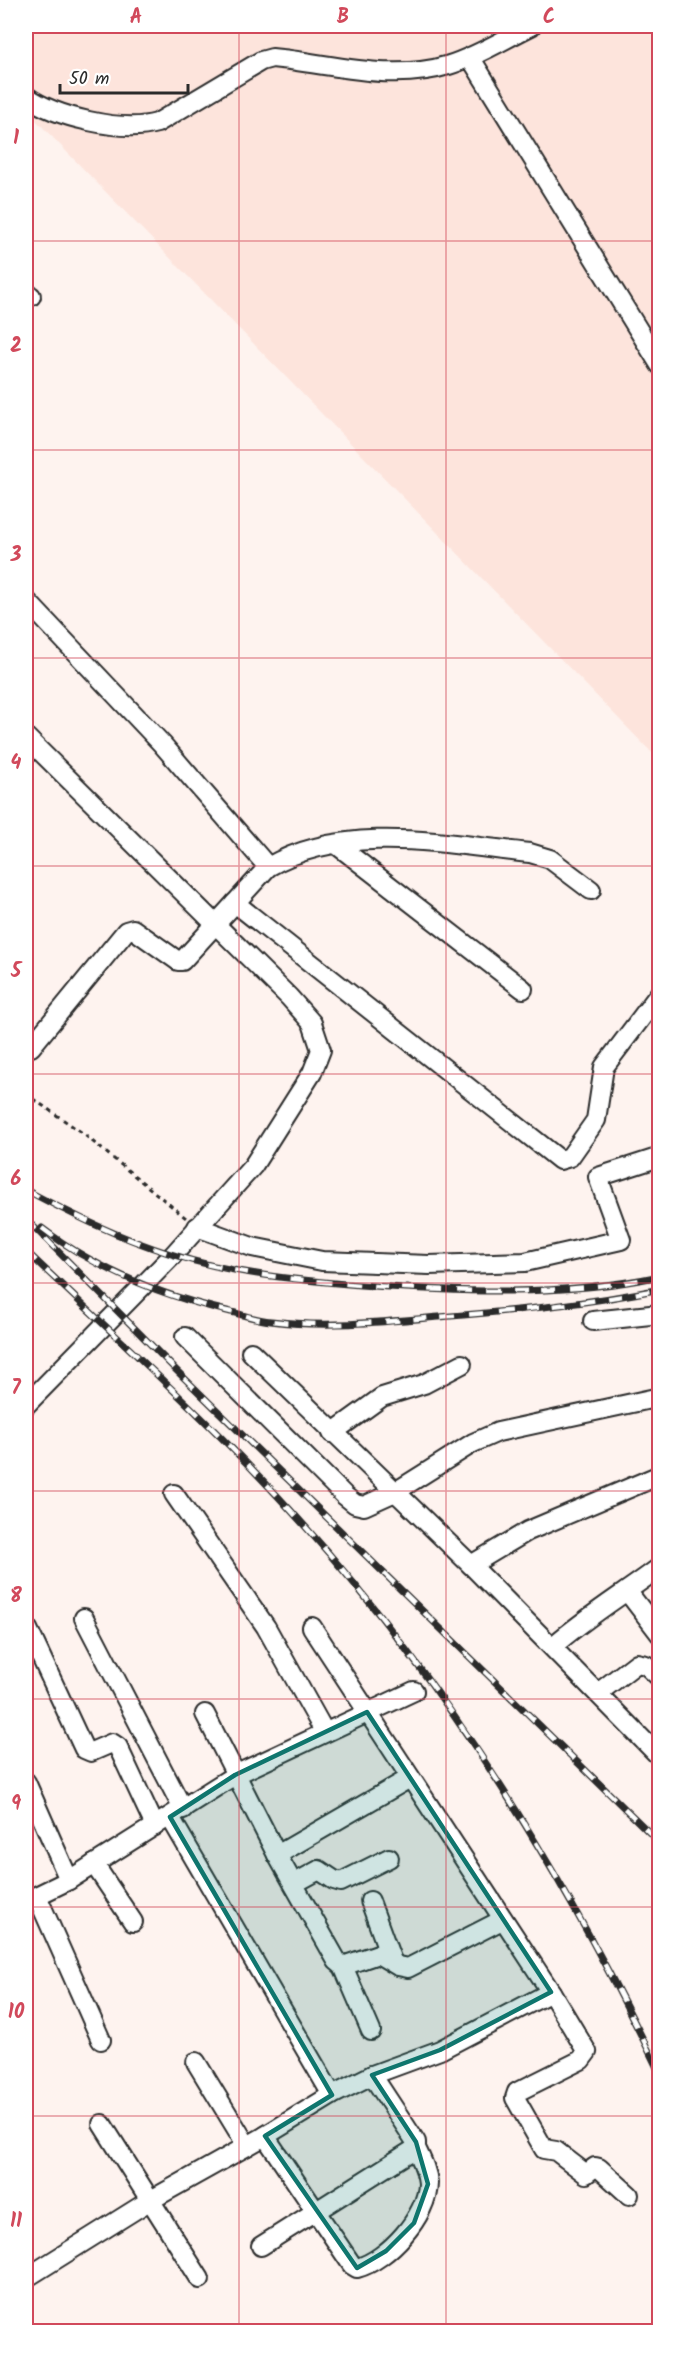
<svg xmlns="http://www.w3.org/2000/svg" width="685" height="2357" viewBox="0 0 685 2357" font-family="Kalam,sans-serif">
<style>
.built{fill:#fde4dc}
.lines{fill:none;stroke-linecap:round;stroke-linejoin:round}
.minor-casing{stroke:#2b2b2b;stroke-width:22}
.path{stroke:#2b2b2b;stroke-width:3;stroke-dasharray:4.5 4.5;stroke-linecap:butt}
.minor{stroke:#fff;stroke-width:18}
.rail-casing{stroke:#2b2b2b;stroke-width:7}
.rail{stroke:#fff;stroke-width:4.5;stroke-dasharray:14;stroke-linecap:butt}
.marked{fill:#0f766e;fill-opacity:0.2;stroke:#0f766e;stroke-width:4.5;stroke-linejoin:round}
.grid{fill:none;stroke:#d1495b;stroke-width:1.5;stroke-opacity:0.55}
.neatline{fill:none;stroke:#d1495b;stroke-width:2}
.grid-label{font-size:20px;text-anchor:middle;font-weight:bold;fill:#d1495b}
</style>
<rect width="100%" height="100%" fill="#fef3ef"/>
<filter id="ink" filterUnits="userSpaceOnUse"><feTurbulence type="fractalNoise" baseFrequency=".0167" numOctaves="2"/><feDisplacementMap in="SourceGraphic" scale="12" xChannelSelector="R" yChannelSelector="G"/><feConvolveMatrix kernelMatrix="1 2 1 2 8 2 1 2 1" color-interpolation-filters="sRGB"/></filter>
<g filter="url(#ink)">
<polygon class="built" points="26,26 659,26 659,760 26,110"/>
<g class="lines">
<g class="minor-casing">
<g id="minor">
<polyline points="470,57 660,365"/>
<path d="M26,96c29,21 96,37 131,27l104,-62 11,-3c58,5 118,25 177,7 29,-9 55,-26 82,-39"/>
<polyline points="26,293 31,296"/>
<polyline points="26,600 162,744 268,867"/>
<polyline points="26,737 289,997 312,1023 321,1050 312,1073 253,1166 173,1255 26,1405"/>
<polyline points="337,845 523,989"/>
<polyline points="235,903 560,1160 570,1157 596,1120 604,1067 660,993"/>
<path d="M31,1047l95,-116 7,-2 45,32h4l86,-94c78,-45 178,-23 262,-14l20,6 41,31"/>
<polyline points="197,1227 252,1247 322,1261 429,1265 525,1262 621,1240 598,1177 660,1157"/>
<polyline points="593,1321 660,1314"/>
<polyline points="185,1337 345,1496 355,1504 364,1506 395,1492 473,1443 498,1432 660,1397"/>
<polyline points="251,1352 471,1565 660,1757"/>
<polyline points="332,1433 382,1397 424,1384 462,1364"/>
<polyline points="174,1494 266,1627 324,1731"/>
<polyline points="471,1565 528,1531 660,1475"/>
<polyline points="627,1591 660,1634"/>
<polyline points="84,1618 183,1809"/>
<polyline points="28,1629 84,1749 91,1752 112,1743 118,1747 155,1826"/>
<path d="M553,1646c33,-29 71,-52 107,-79"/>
<polyline points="598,1693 637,1663 646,1665 660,1678"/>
<polyline points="205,1714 277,1855 337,1961 343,1966 378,1954 398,1966 408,1968 502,1920"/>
<polyline points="26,1782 69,1880"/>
<polyline points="170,1817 332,2095"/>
<polyline points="277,1855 410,1778"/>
<polyline points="94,1864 133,1922"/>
<polyline points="295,1883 319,1870 334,1880 341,1882 389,1858"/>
<polyline points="37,1896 101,2040"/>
<polyline points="26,1901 69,1880 235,1775 414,1691"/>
<polyline points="370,1901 392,1961"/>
<polyline points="343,1966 371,2031"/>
<polyline points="551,1992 587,2052 581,2060 517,2092 515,2098 544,2149 556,2151 586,2174 595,2167 599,2168 629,2195"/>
<polyline points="196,2062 247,2146"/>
<polyline points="102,2124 200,2279"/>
<path d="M265,2136l87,129 5,3c31,-8 71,-53 71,-85 -1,-13 -7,-24 -12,-35"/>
<polyline points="261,2246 416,2148 416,2142 372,2075"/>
<polyline points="26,2278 149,2201 265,2136 332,2095 372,2075 440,2050 551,1992 312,1627"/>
</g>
</g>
<polyline class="path" points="26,1094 81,1132 186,1218"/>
<use href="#minor" class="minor"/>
<g class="rail-casing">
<g id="rail">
<path d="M26,1190c49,26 91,47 145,64 60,20 126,26 189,31 99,7 201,12 300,-9"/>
<polyline points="26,1219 176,1370 660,1843"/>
<path d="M42,1228c56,43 121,68 189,84 13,3 27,8 40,9 55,7 113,1 168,-4 74,-6 148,-13 221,-28"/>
<path d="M26,1251c93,89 191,176 277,273 147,164 262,352 357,550"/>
</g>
</g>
<use href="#rail" class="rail"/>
</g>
</g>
<path class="marked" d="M367,1712l184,280 -111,58 -68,25 44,67 12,42 -14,39 -28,28 -29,17 -92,-132 67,-41 -162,-278 65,-42z"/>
<path class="grid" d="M239,26v2306M446,26v2306M26,241h634M26,450h634M26,658h634M26,866h634M26,1074h634M26,1283h634M26,1491h634M26,1699h634M26,1907h634M26,2116h634"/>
<rect width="685" height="2357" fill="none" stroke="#fff" stroke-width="66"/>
<path d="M60 84v9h128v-9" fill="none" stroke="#2b2b2b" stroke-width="3"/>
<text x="69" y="84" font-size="18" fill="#2b2b2b" stroke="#ffffff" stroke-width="4.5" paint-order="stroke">50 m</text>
<rect x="33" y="33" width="619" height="2291" class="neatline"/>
<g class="grid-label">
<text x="136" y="23">A</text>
<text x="343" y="23">B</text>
<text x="549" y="23">C</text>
<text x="16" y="144">1</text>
<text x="16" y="352">2</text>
<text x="16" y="561">3</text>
<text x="16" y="769">4</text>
<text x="16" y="977">5</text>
<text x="16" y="1185">6</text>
<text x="16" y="1394">7</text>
<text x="16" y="1602">8</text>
<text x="16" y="1810">9</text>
<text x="16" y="2018">10</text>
<text x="16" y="2227">11</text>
</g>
</svg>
